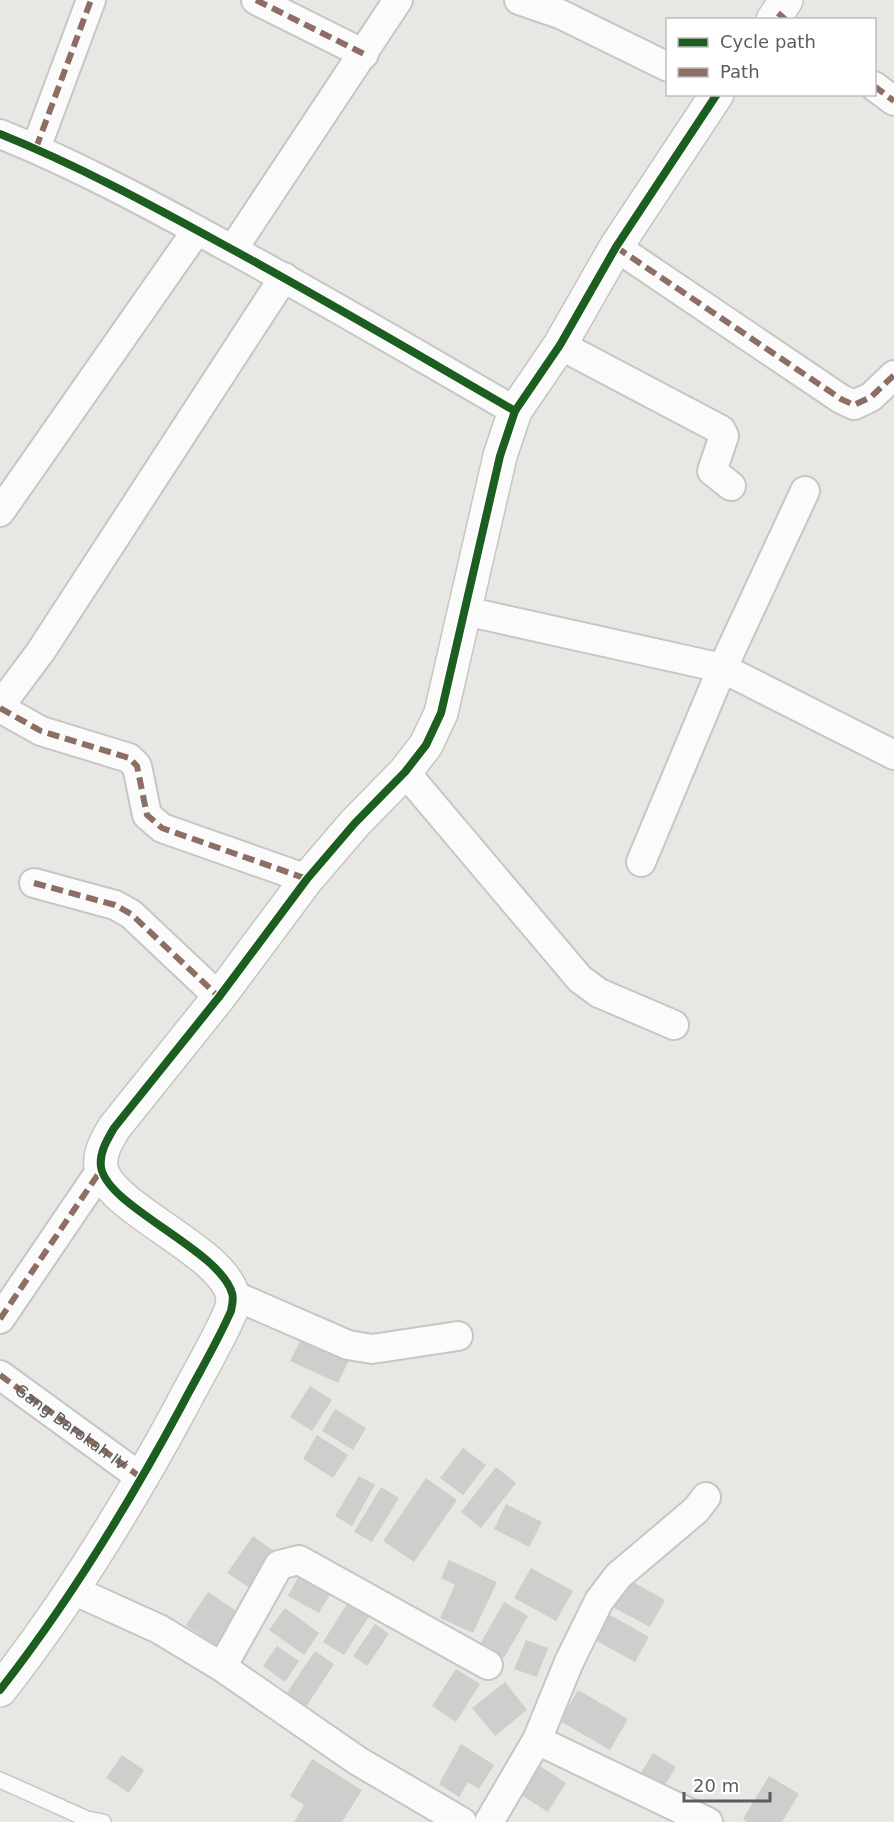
<svg xmlns="http://www.w3.org/2000/svg" width="894" height="1822" viewBox="0 0 894 1822" font-family="'DejaVu Sans',sans-serif">
<style>
.building{fill:#cfcecc}
.lines{fill:none;stroke-linecap:round;stroke-linejoin:round}
.lane-casing{stroke:#c5c6c5;stroke-width:18}
.street-casing{stroke:#c5c6c5;stroke-width:32}
.secondary-casing{stroke:#c5c5c4;stroke-width:36}
.lane{stroke:#fcfbfb;stroke-width:15}
.street{stroke:#fcfbfb;stroke-width:28}
.secondary{stroke:#fcfbfb;stroke-width:33}
.quiet{stroke:#8d6e63;stroke-width:6;stroke-dasharray:12 6;stroke-linecap:butt}
.cycleway-casing{stroke:#fff;stroke-width:11}
.cycleway{stroke:#1b5e20;stroke-width:8}
.labels{text-anchor:middle;dominant-baseline:central;stroke-width:4.5;stroke-linejoin:round;paint-order:stroke}
.street-label{font-size:16px;fill:#595d61;stroke:#fff}
</style>
<rect width="100%" height="100%" fill="#e9e7e3"/>
<g class="building">
<polygon points="302,1337 349,1360 338,1383 290,1361"/>
<polygon points="310,1386 332,1400 312,1431 290,1417"/>
<polygon points="335,1409 366,1428 353,1450 322,1431"/>
<polygon points="317,1435 348,1455 333,1478 303,1459"/>
<polygon points="463,1448 486,1465 463,1495 440,1478"/>
<polygon points="496,1467 516,1483 481,1528 461,1512"/>
<polygon points="359,1476 375,1485 352,1526 335,1516"/>
<polygon points="426,1478 457,1500 414,1562 383,1541"/>
<polygon points="381,1487 399,1498 372,1542 354,1532"/>
<polygon points="506,1504 542,1522 529,1547 494,1529"/>
<polygon points="253,1536 278,1554 253,1590 227,1573"/>
<polygon points="449,1560 497,1582 473,1633 440,1618 455,1585 441,1578"/>
<polygon points="303,1568 335,1586 319,1613 288,1596"/>
<polygon points="531,1568 573,1591 556,1621 514,1598"/>
<polygon points="620,1575 665,1600 650,1627 605,1603"/>
<polygon points="208,1592 241,1614 219,1648 186,1625"/>
<polygon points="349,1601 370,1615 344,1655 323,1642"/>
<polygon points="504,1602 528,1616 504,1658 480,1644"/>
<polygon points="285,1608 319,1633 304,1655 269,1630"/>
<polygon points="598,1608 649,1637 635,1662 584,1634"/>
<polygon points="375,1624 389,1634 367,1666 353,1656"/>
<polygon points="526,1640 548,1648 537,1677 514,1669"/>
<polygon points="277,1646 299,1661 285,1682 263,1666"/>
<polygon points="315,1651 334,1664 306,1707 286,1694"/>
<polygon points="456,1669 480,1684 456,1722 432,1706"/>
<polygon points="505,1682 527,1710 495,1736 472,1708"/>
<polygon points="578,1690 628,1719 610,1750 560,1721"/>
<polygon points="461,1744 494,1765 479,1789 468,1782 459,1797 439,1784"/>
<polygon points="653,1753 676,1767 664,1787 641,1773"/>
<polygon points="122,1755 144,1770 129,1793 106,1778"/>
<polygon points="312,1759 362,1790 342,1822 294,1822 304,1805 290,1796"/>
<polygon points="532,1761 566,1783 548,1812 514,1790"/>
<polygon points="769,1776 799,1794 782,1822 747,1822 743,1819"/>
</g>
<g class="lines">
<g class="lane-casing">
<polyline id="lane" points="0,1780 87,1819 103,1822"/>
</g>
<g class="street-casing">
<g id="street">
<polyline points="256,0 364,54"/>
<polyline points="519,0 560,14 668,67"/>
<polyline points="874,86 894,101"/>
<path d="M0,134c77,31 151,71 224,111 98,53 194,110 291,166"/>
<polyline points="36,148 91,0"/>
<polyline points="616,247 841,399 854,405 871,397 894,375"/>
<polyline points="233,249 398,0"/>
<polyline points="560,345 721,430 724,436 712,471 731,486"/>
<polyline points="0,512 197,230"/>
<polyline points="465,611 722,668 894,755"/>
<polyline points="0,706 41,651 284,277"/>
<polyline points="0,708 41,731 129,758 137,766 147,815 162,828 307,879"/>
<polyline points="405,772 580,979 599,993 674,1025"/>
<polyline points="641,862 718,678 805,491"/>
<polyline points="34,883 115,905 131,914 219,997"/>
<polyline points="233,1295 348,1345 372,1349 458,1336"/>
<polyline points="0,1319 101,1170"/>
<path id="s1" d="M0,1375l143,104"/>
<polyline points="73,1590 159,1629 222,1667 358,1761 462,1822"/>
<polyline points="222,1667 279,1565 299,1560 488,1665"/>
<polyline points="537,1740 708,1822"/>
<polyline points="489,1822 537,1740 569,1662 599,1601 618,1576 696,1510 706,1497"/>
</g>
</g>
<g class="secondary-casing">
<g id="secondary">
<polyline points="773,20 786,0"/>
<path d="M0,1690c69,-88 127,-183 180,-281 17,-33 36,-64 51,-98 1,-5 3,-13 1,-18 -13,-44 -125,-86 -131,-126 -2,-14 6,-27 13,-39l105,-131 88,-118 48,-56 50,-51 21,-27 15,-32 59,-257 15,-45 45,-66 56,-98 101,-153"/>
</g>
</g>
<use href="#lane" class="lane"/>
<use href="#street" class="street"/>
<use href="#secondary" class="secondary"/>
<g class="quiet">
<polyline points="256,0 364,54"/>
<polyline points="778,13 786,20"/>
<polyline points="874,86 894,101"/>
<polyline points="36,148 91,0"/>
<polyline points="616,247 841,399 854,405 871,397 894,375"/>
<polyline points="0,708 41,731 129,758 137,766 147,815 162,828 307,879"/>
<polyline points="34,883 115,905 131,914 219,997"/>
<polyline points="0,1319 101,1170"/>
<polyline points="0,1375 143,1479"/>
</g>
<g class="cycleway-casing">
<g id="cycleway">
<path d="M0,134c77,31 151,71 224,111 98,53 194,110 291,166"/>
<path d="M0,1690c69,-88 127,-183 180,-281 17,-33 36,-64 51,-98 1,-5 3,-13 1,-18 -13,-44 -125,-86 -131,-126 -2,-14 6,-27 13,-39l105,-131 88,-118 48,-56 50,-51 21,-27 15,-32 59,-257 15,-45 45,-66 56,-98 101,-153"/>
</g>
</g>
<use href="#cycleway" class="cycleway"/>
</g>
<g class="labels">
<g class="street-label">
<text stroke="none"><textPath href="#s1" startOffset="88">Gang Barokah IV</textPath></text>
</g>
</g>
<rect x="666" y="18" width="210" height="78" fill="#ffffff" stroke="#bdbec0" stroke-width="1.5"/>
<rect x="678" y="38" width="30" height="9" fill="#1b5e20" stroke="#bdbec0" stroke-width="1.5"/>
<text x="720" y="48" font-size="18" fill="#595d61">Cycle path</text>
<rect x="678" y="68" width="30" height="9" fill="#8d6e63" stroke="#bdbec0" stroke-width="1.5"/>
<text x="720" y="78" font-size="18" fill="#595d61">Path</text>
<path d="M684 1792v9h86v-9" fill="none" stroke="#595d61" stroke-width="3"/>
<text x="693" y="1792" font-size="18" fill="#595d61" stroke="#ffffff" stroke-width="4.5" paint-order="stroke">20 m</text>
</svg>
